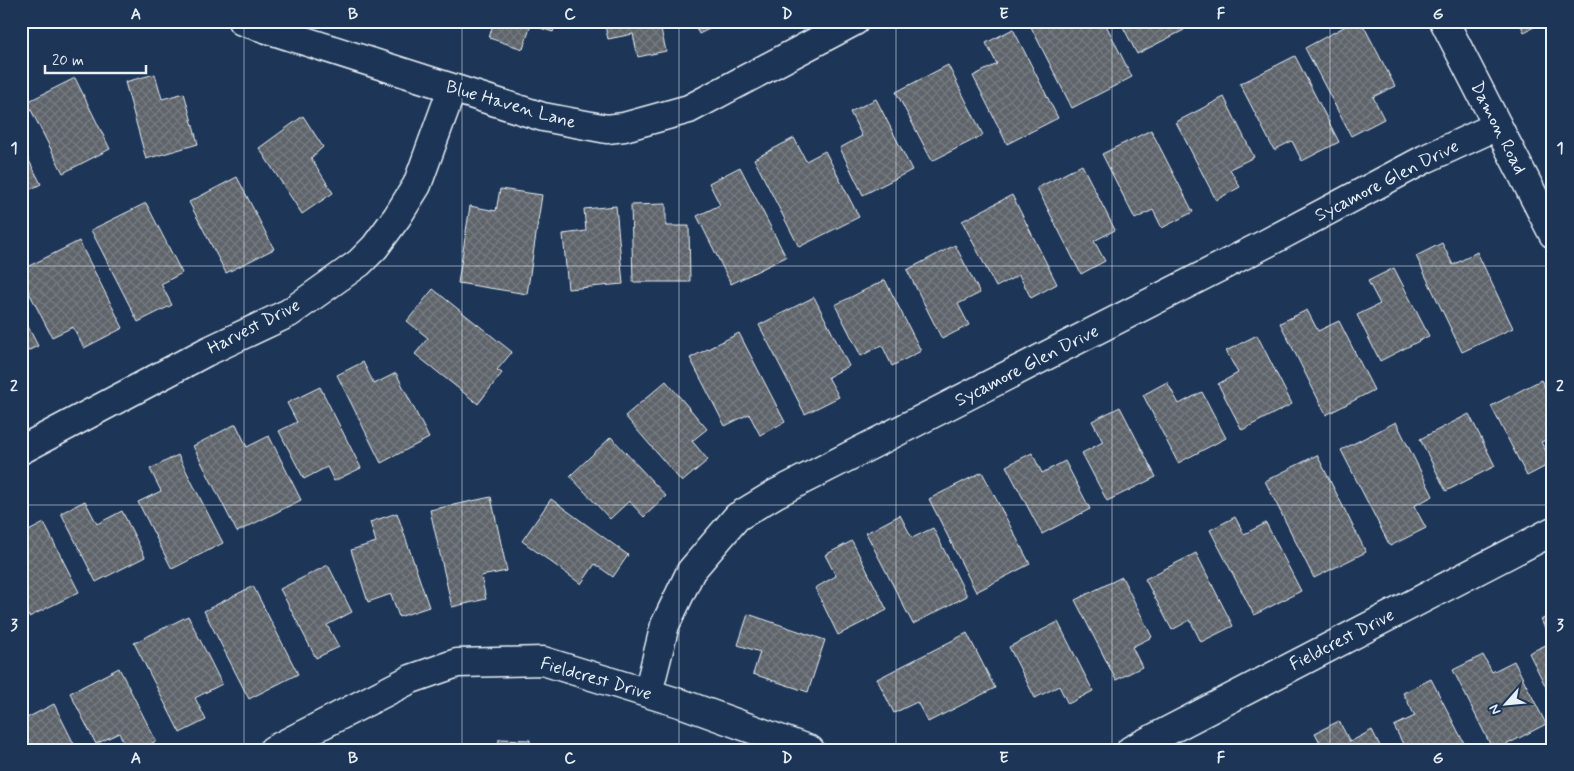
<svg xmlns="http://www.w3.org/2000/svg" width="1574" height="771" viewBox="0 0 1574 771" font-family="Mynerve,sans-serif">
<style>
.building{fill:url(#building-cross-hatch);stroke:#e8f1f8}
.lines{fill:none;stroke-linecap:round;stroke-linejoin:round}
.minor-casing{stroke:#e8f1f8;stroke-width:31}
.minor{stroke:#1d3557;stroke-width:28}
.grid{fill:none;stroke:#e8f1f8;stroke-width:1;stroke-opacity:0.55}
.labels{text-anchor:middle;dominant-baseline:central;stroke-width:5;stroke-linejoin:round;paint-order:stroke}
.street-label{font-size:18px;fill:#e8f1f8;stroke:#1d3557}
.neatline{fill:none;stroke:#e8f1f8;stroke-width:2}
.grid-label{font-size:16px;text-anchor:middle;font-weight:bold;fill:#e8f1f8}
</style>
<defs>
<pattern id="building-cross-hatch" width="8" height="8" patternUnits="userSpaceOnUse" patternTransform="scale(1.25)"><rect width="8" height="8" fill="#5e646a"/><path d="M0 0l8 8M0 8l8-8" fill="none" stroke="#757b80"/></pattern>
</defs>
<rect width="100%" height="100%" fill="#1d3557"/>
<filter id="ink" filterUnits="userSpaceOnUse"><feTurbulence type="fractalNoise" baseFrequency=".02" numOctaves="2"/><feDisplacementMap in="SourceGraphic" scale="10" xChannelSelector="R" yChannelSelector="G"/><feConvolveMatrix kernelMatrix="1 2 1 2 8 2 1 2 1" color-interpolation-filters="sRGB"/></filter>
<g filter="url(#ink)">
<g class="building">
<polygon points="494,21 557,21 553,32 531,25 523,49 489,38"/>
<polygon points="604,21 659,21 666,51 638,57 633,34 608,39"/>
<polygon points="693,21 723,21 723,22 699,34"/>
<polygon points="1028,21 1104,21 1132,77 1072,108"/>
<polygon points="1120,21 1179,21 1184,30 1137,54"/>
<polygon points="1355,21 1361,21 1395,86 1373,97 1384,119 1351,136 1305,48"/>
<polygon points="1519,21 1546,21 1524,32"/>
<polygon points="1013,29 1058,118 1007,144 973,76 997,64 986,43"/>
<polygon points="1295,56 1339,142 1302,161 1292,141 1274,150 1240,84"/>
<polygon points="948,65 983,135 932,161 896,92"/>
<polygon points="155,74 162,99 184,93 198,144 146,159 125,82"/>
<polygon points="75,78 110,149 63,173 27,102"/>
<polygon points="1224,97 1254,157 1230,169 1240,187 1216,200 1176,122"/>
<polygon points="876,99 912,170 863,195 840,148 862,136 850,112"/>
<polygon points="303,116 323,147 311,158 333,193 302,214 259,148"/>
<polygon points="1151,130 1193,212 1162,228 1153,210 1135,219 1102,154"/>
<polygon points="794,138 806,161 825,151 859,217 799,247 754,159"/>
<polygon points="21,145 41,184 21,194"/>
<polygon points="1082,165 1115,230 1094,241 1105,261 1081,274 1037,188"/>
<polygon points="740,167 786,257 731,284 697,216 720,205 709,183"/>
<polygon points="237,177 274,249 226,273 189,202"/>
<polygon points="500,189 542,195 527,294 458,283 470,206 496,211"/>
<polygon points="1012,195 1057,284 1031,298 1019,275 996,287 962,221"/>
<polygon points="146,203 182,273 161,284 172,305 138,322 91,230"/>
<polygon points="666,204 666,226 689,226 690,282 633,282 631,205"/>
<polygon points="616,206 623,284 568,289 563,234 586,231 584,209"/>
<polygon points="79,241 123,328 84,348 73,327 52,337 21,277 21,270"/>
<polygon points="1442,243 1453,265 1477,252 1513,328 1462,352 1416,256"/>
<polygon points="955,245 980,293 958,304 969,325 942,339 907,270"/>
<polygon points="1394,268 1429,336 1380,361 1357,315 1380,304 1368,281"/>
<polygon points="885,280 921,351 892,366 882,345 861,356 835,305"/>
<polygon points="433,289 512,352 497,370 502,373 478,404 415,354 428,338 407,321"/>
<polygon points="814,297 849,366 828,377 839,397 805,414 759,325"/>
<polygon points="1307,310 1318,331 1339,321 1374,390 1326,415 1280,323"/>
<polygon points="21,313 38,346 21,354"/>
<polygon points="739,333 785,422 760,435 749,414 725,426 690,358"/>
<polygon points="1257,335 1292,404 1242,430 1218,384 1238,373 1226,351"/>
<polygon points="363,362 374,384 396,373 429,438 381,463 337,375"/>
<polygon points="1541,380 1553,403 1553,437 1541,442 1552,463 1527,476 1491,406"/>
<polygon points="666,381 707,429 692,441 708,460 682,482 625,416"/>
<polygon points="1167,382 1179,404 1202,392 1226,438 1178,463 1143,395"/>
<polygon points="320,387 361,468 334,481 327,467 304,479 279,431 297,422 287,403"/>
<polygon points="1120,407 1156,477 1107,501 1082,453 1103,442 1092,421"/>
<polygon points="1469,414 1495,466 1446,491 1420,439"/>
<polygon points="1396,422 1433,496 1414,506 1426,528 1390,546 1341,450"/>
<polygon points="236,424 247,447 269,436 301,500 237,532 193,446"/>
<polygon points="611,437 666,496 644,517 629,501 610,519 570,476"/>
<polygon points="1032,453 1042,473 1065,461 1090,509 1042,534 1006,466"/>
<polygon points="178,455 223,543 172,569 138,502 161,491 150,469"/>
<polygon points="1317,455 1366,552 1314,578 1265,481"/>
<polygon points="982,472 1030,564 976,592 929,499"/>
<polygon points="491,497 507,571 481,576 486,599 452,607 430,510"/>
<polygon points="551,499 628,555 613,577 595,564 581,584 522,541"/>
<polygon points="85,501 97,524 122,511 145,557 96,582 61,513"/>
<polygon points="397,513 429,607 399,617 391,594 368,602 351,550 376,542 370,522"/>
<polygon points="900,515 912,538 933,528 967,596 913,624 866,533"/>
<polygon points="1235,517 1244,534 1266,523 1301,591 1254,615 1210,530"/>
<polygon points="44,523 79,592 29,617 21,602 21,558 23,557 21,554 21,535"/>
<polygon points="852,541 887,610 838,635 815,588 836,576 825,555"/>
<polygon points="1196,553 1233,626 1201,642 1190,620 1172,630 1145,579"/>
<polygon points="328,565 352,612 327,625 339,647 316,658 280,589"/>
<polygon points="1122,577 1152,637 1132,647 1142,667 1116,680 1075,600"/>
<polygon points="253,586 298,674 249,699 204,611"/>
<polygon points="1553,613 1553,699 1552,699 1529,653 1552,642 1541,620"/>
<polygon points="748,614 825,640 808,692 753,674 760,652 738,645"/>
<polygon points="188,616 222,684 195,698 206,720 180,733 134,643"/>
<polygon points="1058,622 1093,691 1068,704 1059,686 1035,698 1009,647"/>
<polygon points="967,633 995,688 928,722 917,702 894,713 877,679"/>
<polygon points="1483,655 1492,672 1514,661 1546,724 1496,750 1493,750 1453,670"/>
<polygon points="119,668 156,741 139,750 128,750 119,733 96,744 70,693"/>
<polygon points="1431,679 1466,747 1460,750 1406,750 1394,726 1415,716 1403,693"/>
<polygon points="54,704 77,750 21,750 21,721"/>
<polygon points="1339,721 1350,742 1372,730 1382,750 1324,750 1315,733"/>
<polygon points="499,739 530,740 530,750 498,750"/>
</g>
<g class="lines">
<g class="minor-casing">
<g id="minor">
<polyline points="242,21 543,117 607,129 624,127 689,109 855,21"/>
<polyline points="1444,21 1553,234"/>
<polyline points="21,450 206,352 289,313 359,263 375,247 397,217 417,185 452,89"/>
<polyline points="648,693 665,625 691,571 737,517 775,494 1267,243 1425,159 1497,126"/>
<polyline points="273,750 411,679 457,663 543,661 686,705 810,750"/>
<polyline points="1131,750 1553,531"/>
</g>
</g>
<use href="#minor" class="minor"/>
</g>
</g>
<path class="grid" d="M244,21v729M462,21v729M679,21v729M896,21v729M1112,21v729M1330,21v729M21,266h1532M21,505h1532"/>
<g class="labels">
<g class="street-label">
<text transform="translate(511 105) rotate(16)">Blue Haven Lane</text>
<text transform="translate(1498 128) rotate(63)">Damon Road</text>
<text transform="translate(1387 181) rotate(-27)">Sycamore Glen Drive</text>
<text transform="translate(254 327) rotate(-27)">Harvest Drive</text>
<text transform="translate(1027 366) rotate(-27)">Sycamore Glen Drive</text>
<text transform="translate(1342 640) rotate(-27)">Fieldcrest Drive</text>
<text transform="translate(596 679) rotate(16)">Fieldcrest Drive</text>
</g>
</g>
<rect width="1574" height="771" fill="none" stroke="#1d3557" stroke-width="55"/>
<g transform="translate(1506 704) rotate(243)" stroke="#1d3557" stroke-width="4" paint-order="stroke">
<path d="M0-4L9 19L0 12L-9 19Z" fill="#e8f1f8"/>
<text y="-8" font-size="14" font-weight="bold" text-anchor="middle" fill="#e8f1f8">N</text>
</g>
<path d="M45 65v8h101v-8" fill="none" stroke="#e8f1f8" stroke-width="2.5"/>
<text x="52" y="65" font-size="15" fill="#e8f1f8" stroke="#1d3557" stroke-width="4" paint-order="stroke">20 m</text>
<rect x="28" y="28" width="1518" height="716" class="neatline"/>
<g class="grid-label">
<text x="136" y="19">A</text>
<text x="353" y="19">B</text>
<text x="570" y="19">C</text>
<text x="787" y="19">D</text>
<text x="1004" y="19">E</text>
<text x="1221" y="19">F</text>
<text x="1438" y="19">G</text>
<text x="14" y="153">1</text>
<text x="1560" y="153">1</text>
<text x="14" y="391">2</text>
<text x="1560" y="391">2</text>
<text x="14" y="630">3</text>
<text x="1560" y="630">3</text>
<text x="136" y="763">A</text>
<text x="353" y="763">B</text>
<text x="570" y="763">C</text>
<text x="787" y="763">D</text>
<text x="1004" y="763">E</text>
<text x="1221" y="763">F</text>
<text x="1438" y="763">G</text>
</g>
</svg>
